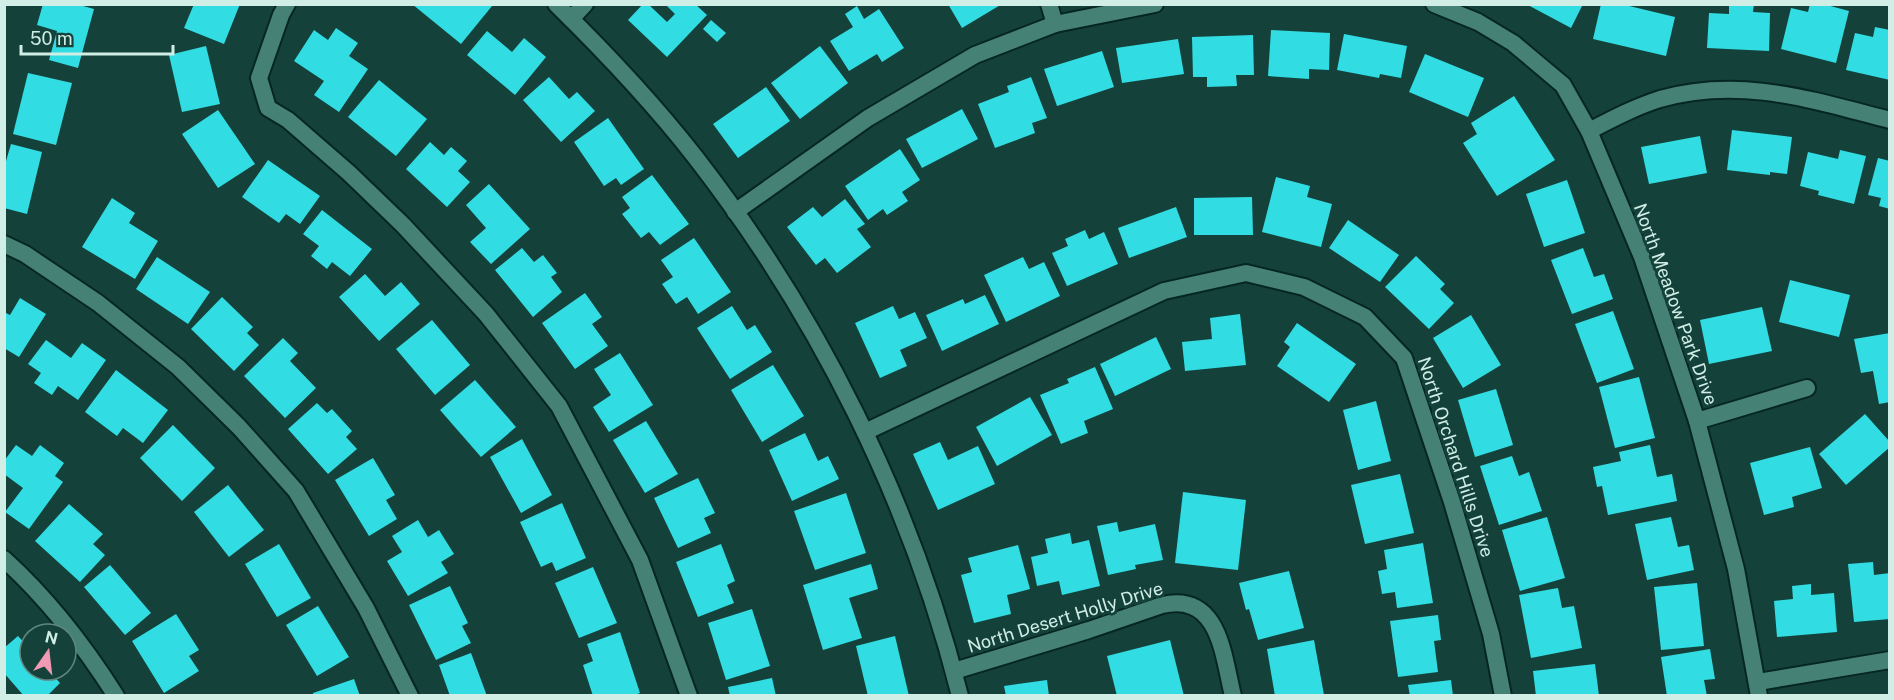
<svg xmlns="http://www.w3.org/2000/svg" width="1894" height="700" viewBox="0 0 1894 700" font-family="'Public Sans',sans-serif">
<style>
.building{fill:#32dce3}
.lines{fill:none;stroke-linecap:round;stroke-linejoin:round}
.street-casing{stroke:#062721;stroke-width:20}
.street{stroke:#468175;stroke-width:16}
.labels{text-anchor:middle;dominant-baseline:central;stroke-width:6;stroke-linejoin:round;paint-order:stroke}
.street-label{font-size:18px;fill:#d0eee6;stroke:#14423a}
</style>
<rect width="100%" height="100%" fill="#14423a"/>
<g class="building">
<polygon points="43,4 76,4 94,9 78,68 49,60 57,31 37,25"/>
<polygon points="194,4 240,4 224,44 184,28"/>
<polygon points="412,4 490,4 492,6 461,44"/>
<polygon points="643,4 648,4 667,22 675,14 665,4 695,4 707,15 667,57 628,20"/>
<polygon points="948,4 1002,4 962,28"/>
<polygon points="1526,4 1583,4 1571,28"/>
<polygon points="1601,4 1621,4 1675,17 1666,56 1593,39"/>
<polygon points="1729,4 1754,4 1753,12 1770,13 1769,51 1707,48 1709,13 1729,14"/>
<polygon points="1810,4 1823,4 1849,11 1836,63 1781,49 1791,8 1808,12"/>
<polygon points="857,6 864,19 879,9 904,48 882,62 877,54 849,71 830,41 853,27 845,14"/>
<polygon points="711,20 726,33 717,42 703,29"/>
<polygon points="1875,27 1890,30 1890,80 1846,70 1855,33 1873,37"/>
<polygon points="336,28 358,43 349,56 368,69 339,112 314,95 324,81 294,61 314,30 328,40"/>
<polygon points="1271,30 1330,33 1329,70 1309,69 1309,79 1268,76"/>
<polygon points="487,31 512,52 524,38 546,57 515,95 467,55"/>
<polygon points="1344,34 1407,46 1401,78 1380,74 1379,78 1337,70"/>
<polygon points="1253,35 1254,75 1236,75 1237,86 1207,87 1207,77 1193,77 1192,37"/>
<polygon points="1178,39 1184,74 1122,83 1116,48"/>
<polygon points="206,46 220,104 182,112 169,55"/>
<polygon points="820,46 848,83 800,119 771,83"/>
<polygon points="1102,51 1114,87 1057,106 1044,69"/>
<polygon points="1425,54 1484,78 1468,117 1409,92"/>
<polygon points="28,73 72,83 56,145 13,134"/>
<polygon points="549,77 569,99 577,92 595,111 561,142 523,100"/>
<polygon points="1031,77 1047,118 1032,123 1035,133 995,148 978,104 1009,92 1007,86"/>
<polygon points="379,80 427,119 396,156 348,117"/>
<polygon points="766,87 790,121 738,158 713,124"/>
<polygon points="1514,96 1555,160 1497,196 1463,143 1477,134 1471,123"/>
<polygon points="962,109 978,139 922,168 906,139"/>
<polygon points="218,110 255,164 218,188 182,134"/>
<polygon points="608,118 644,169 621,185 616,178 604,186 574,142"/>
<polygon points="1732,130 1792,137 1787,174 1770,172 1770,175 1727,170"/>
<polygon points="1700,136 1707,173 1649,184 1641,147"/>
<polygon points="430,142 444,155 451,147 467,161 458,171 470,182 447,207 406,169"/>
<polygon points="11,144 42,152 27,214 4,208 4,168"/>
<polygon points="900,149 920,180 902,192 908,201 887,215 883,209 868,220 845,186"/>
<polygon points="1840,150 1866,156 1854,204 1818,195 1819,191 1800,186 1808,152 1838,159"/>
<polygon points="1878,158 1890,161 1890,209 1879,206 1881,198 1868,195"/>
<polygon points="268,160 320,196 300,224 286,214 279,223 242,197"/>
<polygon points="652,175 689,224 660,245 649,232 641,238 622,214 630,208 622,197"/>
<polygon points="1276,177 1310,186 1307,197 1332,204 1321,247 1262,232"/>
<polygon points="1567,180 1585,233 1544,247 1526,194"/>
<polygon points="489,184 530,229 491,264 470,242 486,228 466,205"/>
<polygon points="1252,197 1253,235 1194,235 1194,198"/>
<polygon points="112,198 135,213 129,223 158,241 135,279 82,247"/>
<polygon points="845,199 865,224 857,229 871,247 837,273 825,258 816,265 787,227 813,207 822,217"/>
<polygon points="1176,207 1187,237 1129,258 1118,228"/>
<polygon points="322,210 372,249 350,276 332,262 327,269 311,256 319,246 303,234"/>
<polygon points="1348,220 1399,255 1380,282 1329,248"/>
<polygon points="1085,230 1089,239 1104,232 1118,264 1067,286 1052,253 1068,246 1065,239"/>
<polygon points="694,238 731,292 698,314 687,297 676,304 662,284 673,277 661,260"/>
<polygon points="522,248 534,262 543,255 557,273 551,277 562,292 533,317 495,270"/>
<polygon points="1583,248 1594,277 1604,274 1613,299 1572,314 1551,260"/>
<polygon points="1416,256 1445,284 1440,289 1454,303 1429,329 1385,287"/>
<polygon points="157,257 210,292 188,324 136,289"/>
<polygon points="1023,257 1029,269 1044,262 1060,296 1006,322 984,275"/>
<polygon points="365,274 385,296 401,282 420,304 379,341 339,297"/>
<polygon points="1790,280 1850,295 1839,337 1779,322"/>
<polygon points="585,293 602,317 592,324 608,346 575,369 542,323"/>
<polygon points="985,295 999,324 942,351 926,315 963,299 965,304"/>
<polygon points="222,297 253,327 247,333 259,345 234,371 191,329"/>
<polygon points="20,298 46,314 19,357 4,348 4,312 10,315"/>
<polygon points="732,306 747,330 755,325 772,352 730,379 697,328"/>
<polygon points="893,306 899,319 915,312 927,338 900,350 907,366 880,378 855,323"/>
<polygon points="1762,307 1772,351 1709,364 1700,320"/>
<polygon points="1613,311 1634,369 1597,383 1575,324"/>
<polygon points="1240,314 1246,365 1185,371 1182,342 1212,339 1210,318"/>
<polygon points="1471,315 1501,365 1463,388 1433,338"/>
<polygon points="432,320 470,365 435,395 396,349"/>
<polygon points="1297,323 1356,364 1329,402 1277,366 1290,347 1284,342"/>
<polygon points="1890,333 1890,402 1879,404 1873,371 1861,373 1854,339"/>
<polygon points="1156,337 1171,369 1115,396 1100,364"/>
<polygon points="283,338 298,353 290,361 316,388 285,418 244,376"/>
<polygon points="46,340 71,358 82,343 106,360 78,400 58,386 52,395 34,383 41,373 28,364"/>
<polygon points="620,353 653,405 609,432 593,407 611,395 594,369"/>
<polygon points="773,365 804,416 762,442 731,390"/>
<polygon points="1095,367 1113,409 1084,421 1088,433 1061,444 1040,395 1069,383 1067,379"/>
<polygon points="116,370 168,410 143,443 123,428 117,436 85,412"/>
<polygon points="1639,377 1655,438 1615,448 1599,387"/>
<polygon points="475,380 516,427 481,457 440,410"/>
<polygon points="1496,389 1513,445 1475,457 1458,400"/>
<polygon points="1030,397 1052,435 997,466 976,427"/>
<polygon points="1376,401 1391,461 1358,470 1343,410"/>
<polygon points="317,403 327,413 332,409 352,431 346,437 357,449 328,474 288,429"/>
<polygon points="1865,414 1890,442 1890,447 1846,485 1819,454"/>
<polygon points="646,421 678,474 645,493 613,440"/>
<polygon points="173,425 215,468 182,501 140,458"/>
<polygon points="805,433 818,461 828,456 839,479 792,501 769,450"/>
<polygon points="522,439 552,495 521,513 490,457"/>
<polygon points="940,442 948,460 978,446 995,484 938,510 913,454"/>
<polygon points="16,445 32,456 40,445 64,463 55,476 63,482 29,529 5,512 23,488 4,474 4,461"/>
<polygon points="1650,445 1657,477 1672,474 1677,501 1608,515 1602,486 1597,487 1593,467 1621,461 1619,452"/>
<polygon points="1810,447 1822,488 1792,497 1794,507 1764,515 1750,463"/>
<polygon points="1512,456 1519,476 1529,472 1542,511 1499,525 1480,466"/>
<polygon points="373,458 395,495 386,500 397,519 369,536 335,480"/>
<polygon points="1400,474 1414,533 1365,544 1351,485"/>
<polygon points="698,478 715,513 704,518 711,533 678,548 654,498"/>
<polygon points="228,485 264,530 229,557 194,512"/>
<polygon points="1183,492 1246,500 1238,570 1175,563"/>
<polygon points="846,493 866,553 815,570 794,511"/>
<polygon points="562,503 586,558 556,571 552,562 541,567 520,522"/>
<polygon points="69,504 103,534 93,544 105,555 80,582 35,541"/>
<polygon points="1547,517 1565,578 1520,591 1502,530"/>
<polygon points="1671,517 1678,547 1689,545 1694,570 1647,580 1635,524"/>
<polygon points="418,520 428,537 439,530 454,554 441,562 448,573 408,596 387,561 402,552 392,536"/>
<polygon points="1117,522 1119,532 1155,524 1163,560 1135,565 1136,569 1108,575 1097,526"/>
<polygon points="1070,533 1072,544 1089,540 1100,586 1062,595 1059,581 1037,586 1031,557 1048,553 1045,539"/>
<polygon points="1423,543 1433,603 1397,608 1395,592 1382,594 1378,571 1387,569 1384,550"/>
<polygon points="279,544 311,598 277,617 245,564"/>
<polygon points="721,544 735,581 727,585 734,603 698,617 676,562"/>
<polygon points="1018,545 1030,589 1007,595 1011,614 974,623 961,575 972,572 968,558"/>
<polygon points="1873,562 1874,575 1890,573 1890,619 1854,622 1848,564"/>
<polygon points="871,564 878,589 849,598 862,638 823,650 803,585"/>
<polygon points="110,565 151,613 125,635 84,587"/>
<polygon points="593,567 617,623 579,638 555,583"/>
<polygon points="1289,571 1304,628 1258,640 1249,609 1246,610 1239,583"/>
<polygon points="1697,583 1704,646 1661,650 1654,587"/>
<polygon points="1811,584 1811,595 1834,593 1837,632 1777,637 1774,601 1793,599 1792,586"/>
<polygon points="450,586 468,623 462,626 471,643 436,660 409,605"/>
<polygon points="1558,588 1562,608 1574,606 1582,648 1531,658 1519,595"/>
<polygon points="318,606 349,657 317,676 286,625"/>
<polygon points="752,609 770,666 726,680 708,623"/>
<polygon points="176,614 199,650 189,656 199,671 164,693 132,641"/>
<polygon points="1438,615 1441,640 1434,641 1438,672 1398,677 1390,621"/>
<polygon points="620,632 640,693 632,696 593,696 583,665 593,661 587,644"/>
<polygon points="18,636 30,649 30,670 48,670 60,683 47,696 24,696 4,673 4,648"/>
<polygon points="895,636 909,696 868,696 856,646"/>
<polygon points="1170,640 1184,696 1117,696 1107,656"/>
<polygon points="1314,640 1324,695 1275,696 1267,649"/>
<polygon points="1710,649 1715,679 1704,680 1707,696 1667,696 1661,657"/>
<polygon points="471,653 487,696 450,696 439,665"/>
<polygon points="1595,664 1599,696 1536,696 1533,671"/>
<polygon points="772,678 776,696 730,696 728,687"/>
<polygon points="354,679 360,696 313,696 313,693"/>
<polygon points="1047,680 1049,696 1006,696 1004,686"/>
<polygon points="1451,680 1453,696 1410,696 1408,685"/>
</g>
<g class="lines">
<g class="street-casing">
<g id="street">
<polyline points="287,4 281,15 259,78 268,108 288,120 349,173 403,225 486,314 559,406 640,560 689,696"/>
<path d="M556,4c50,49 98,100 140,154 123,159 215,343 264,538"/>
<polyline points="1049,4 1055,24"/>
<polyline points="1434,4 1478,22 1513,43 1563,85 1589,131 1642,257 1697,421 1736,569 1759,696"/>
<polyline points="571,19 585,4"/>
<path d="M1589,131c23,-12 46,-24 71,-32 80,-23 152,1 230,21"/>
<polyline points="735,212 868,118 975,55 1055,24 1155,4"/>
<polyline points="4,244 25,254 98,303 178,367 239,427 296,491 366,608 410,696"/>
<polyline points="1697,421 1807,388"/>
<polyline points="865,432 1164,291 1246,273 1304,287 1365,317 1404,358 1452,502 1491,634 1503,696"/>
<path d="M4,559c43,39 81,88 112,137"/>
<path d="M954,671l135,-41 73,-25c58,-13 61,51 71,91"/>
<polyline points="1758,682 1890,660"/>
</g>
</g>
<use href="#street" class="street"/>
</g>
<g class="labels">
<g class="street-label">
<text transform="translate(1676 304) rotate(70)">North Meadow Park Drive</text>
<text transform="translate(1456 457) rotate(72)">North Orchard Hills Drive</text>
<text transform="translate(1065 617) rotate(-17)">North Desert Holly Drive</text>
</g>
</g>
<rect width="1894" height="700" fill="none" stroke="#d0eee6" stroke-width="12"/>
<g transform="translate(48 652) rotate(14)"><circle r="28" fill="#14423a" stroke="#5f877f" stroke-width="1.5"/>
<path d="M0-4.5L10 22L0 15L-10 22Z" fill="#f09ab5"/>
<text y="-9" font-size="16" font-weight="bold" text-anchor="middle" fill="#d0eee6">N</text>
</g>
<path d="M21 45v9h152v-9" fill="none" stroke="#d0eee6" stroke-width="3"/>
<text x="30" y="45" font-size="18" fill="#d0eee6" stroke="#14423a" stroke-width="4.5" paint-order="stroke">50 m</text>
</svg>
